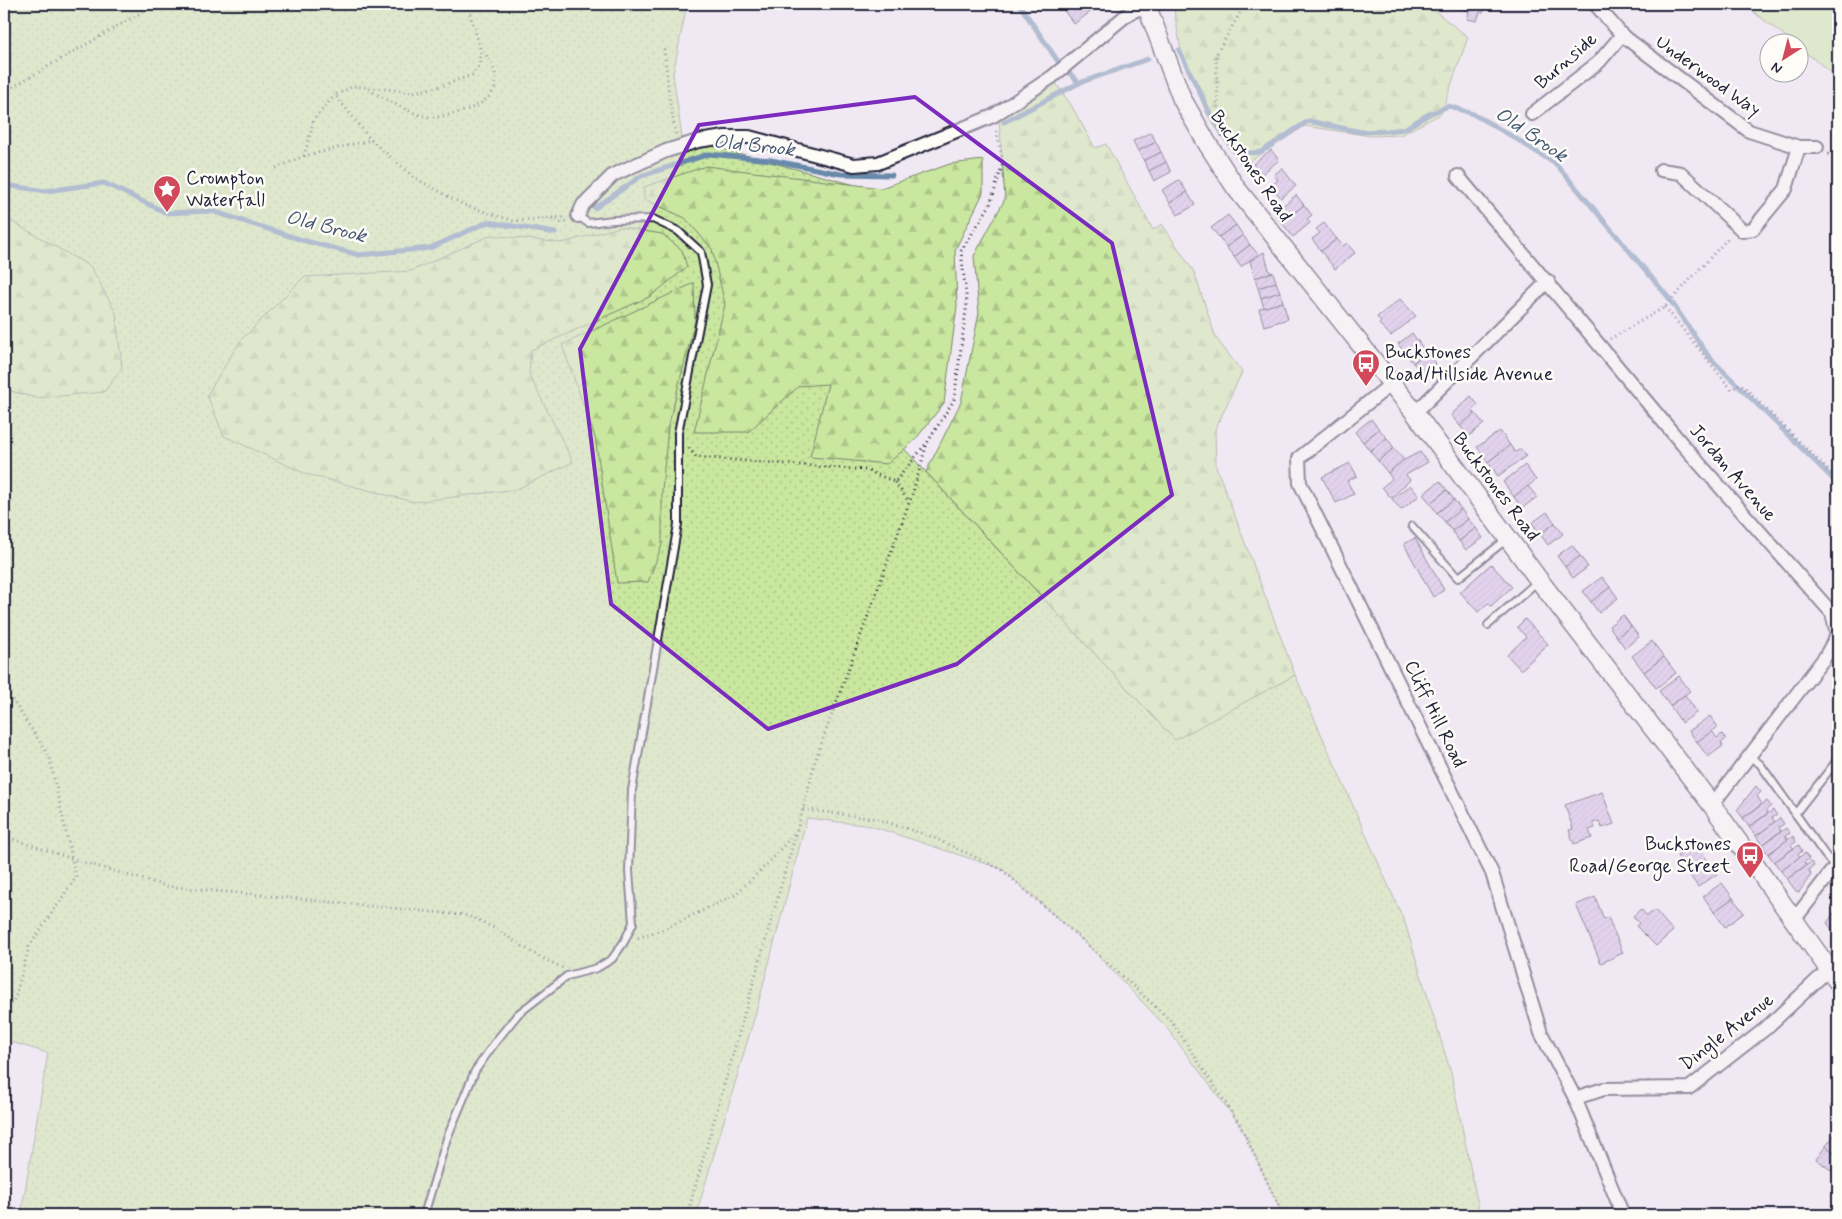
<svg xmlns="http://www.w3.org/2000/svg" width="1842" height="1219" viewBox="0 0 1842 1219" font-family="Mynerve,sans-serif">
<style>
.grass{fill:url(#grass-dots);stroke:#76846d}
.forest{fill:url(#forest-firs);stroke:#76846d}
.pitch{fill:#c9e79f;stroke:#76846d}
.lines{fill:none;stroke-linecap:round;stroke-linejoin:round}
.stream{stroke:#678aaa;stroke-width:5}
.building{fill:url(#building-hatch);stroke:#22223b}
.lane-casing{stroke:#22223b;stroke-width:10}
.street-casing{stroke:#22223b;stroke-width:16}
.secondary-casing{stroke:#22223b;stroke-width:21}
.path{stroke:#22223b;stroke-width:3;stroke-dasharray:1 4;stroke-linecap:butt}
.lane{stroke:#fdfcf7;stroke-width:6}
.street{stroke:#fdfcf7;stroke-width:12}
.secondary{stroke:#fdfcf7;stroke-width:18}
.marked{fill:none;stroke:#7b2cbf;stroke-width:4;stroke-linejoin:round}
.labels{text-anchor:middle;dominant-baseline:central;stroke-width:5;stroke-linejoin:round;paint-order:stroke}
.street-label{font-size:19px;fill:#22223b;stroke:#fdfcf7}
.poi-label{font-size:19px;fill:#22223b;stroke:#fdfcf7;text-anchor:start}
.water-label{font-size:20px;font-style:italic;fill:#445672;stroke:#fdfcf7}
</style>
<defs>
<pattern id="grass-dots" width="8" height="8" patternUnits="userSpaceOnUse" patternTransform="scale(1.25)"><rect width="8" height="8" fill="#c9e79f"/><path d="M2 2h.1M6 6h.1" fill="none" stroke="#acc68a" stroke-width="1.8" stroke-linecap="round"/></pattern>
<pattern id="forest-firs" width="22" height="20" patternUnits="userSpaceOnUse" patternTransform="scale(1.25)"><rect width="22" height="20" fill="#c9e79f"/><path d="M5 1l3.5 6h-7zM16 11l3.5 6h-7z" fill="#acc68a"/></pattern>
<pattern id="building-hatch" width="6" height="6" patternUnits="userSpaceOnUse" patternTransform="scale(1.25)"><rect width="6" height="6" fill="#d1b8e6"/><path d="M-1 1l2-2M0 6l6-6M5 7l2-2" fill="none" stroke="#b39ec6"/></pattern>
</defs>
<rect width="100%" height="100%" fill="#f0e8f2"/>
<filter id="ink" filterUnits="userSpaceOnUse"><feTurbulence type="fractalNoise" baseFrequency=".02" numOctaves="2"/><feDisplacementMap in="SourceGraphic" scale="10" xChannelSelector="R" yChannelSelector="G"/><feConvolveMatrix kernelMatrix="1 2 1 2 8 2 1 2 1" color-interpolation-filters="sRGB"/></filter>
<g filter="url(#ink)">
<polygon class="grass" points="4,4 687,4 673,74 682,138 855,185 884,427 1174,739 1295,675 1405,923 1451,1073 1480,1215 1283,1215 1240,1125 1166,1027 1087,944 1002,869 871,826 807,818 756,1012 696,1215 21,1215 48,1053 4,1040"/>
<g class="forest">
<polygon points="1173,4 1426,4 1468,37 1441,114 1400,135 1371,136 1305,126 1242,166 1208,116 1182,57"/>
<polygon points="1055,82 1071,105 1095,148 1106,144 1153,230 1162,224 1194,272 1216,338 1242,372 1215,430 1216,466 1295,675 1175,740 926,472 961,402 979,313 974,256 1005,199 999,118"/>
<polygon points="983,160 983,193 955,250 957,306 944,403 915,440 887,464 810,457 828,384 799,386 748,432 694,432 725,304 712,249 685,218 644,199 644,187 706,166 881,188 950,164"/>
<polygon points="4,217 91,267 116,313 122,368 104,392 36,398 4,389"/>
<polygon points="620,227 662,234 682,250 687,267 651,296 531,350 529,374 573,462 517,489 414,502 306,474 224,436 207,395 241,340 304,277 411,271 491,235 562,243"/>
<polygon points="694,283 695,321 668,427 662,490 662,545 648,582 617,583 595,437 562,345"/>
</g>
<polygon class="pitch" points="1743,4 1838,4 1838,78 1800,48 1800,42 1793,42"/>
<g class="lines">
<g class="stream">
<polyline points="1019,4 1057,60 1079,83"/>
<polyline points="1179,50 1210,113 1236,154 1261,152 1308,121 1361,132 1387,131 1404,129 1429,114 1449,106 1473,114 1510,135 1557,165 1668,297 1709,357 1838,484"/>
<polyline points="1004,122 1079,83 1148,59"/>
<polyline points="4,185 46,191 104,183 167,213 212,211 302,240 359,255 430,248 488,222 555,233"/>
<polyline points="595,208 641,176 709,154 771,160 841,174 892,175"/>
</g>
</g>
<g class="building">
<polygon points="1059,4 1101,4 1074,24"/>
<polygon points="1459,4 1486,4 1483,13 1480,12 1477,21 1467,19 1469,11 1458,8"/>
<polygon points="1151,132 1156,142 1138,151 1133,141"/>
<polygon points="1156,142 1161,152 1144,161 1138,151"/>
<polygon points="1271,150 1279,160 1262,174 1253,164"/>
<polygon points="1161,152 1166,162 1149,171 1144,161"/>
<polygon points="1166,162 1171,172 1154,181 1149,171"/>
<polygon points="1282,168 1296,186 1281,198 1271,186 1278,180 1274,175"/>
<polygon points="1179,180 1187,192 1170,203 1162,190"/>
<polygon points="1187,192 1195,205 1178,215 1170,203"/>
<polygon points="1296,195 1304,205 1282,223 1274,213"/>
<polygon points="1304,205 1312,215 1307,219 1310,223 1293,237 1282,223"/>
<polygon points="1228,215 1236,225 1219,237 1211,228"/>
<polygon points="1324,223 1337,239 1321,251 1312,239 1320,233 1316,229"/>
<polygon points="1236,225 1243,235 1226,247 1219,237"/>
<polygon points="1243,235 1250,245 1234,257 1226,247"/>
<polygon points="1337,239 1343,246 1347,243 1355,253 1335,269 1321,251"/>
<polygon points="1250,245 1258,254 1241,267 1234,257"/>
<polygon points="1264,252 1270,273 1255,278 1250,261"/>
<polygon points="1273,272 1276,282 1258,288 1255,278"/>
<polygon points="1276,282 1280,292 1261,298 1258,288"/>
<polygon points="1280,292 1283,302 1264,308 1261,298"/>
<polygon points="1400,299 1416,316 1391,336 1379,324 1381,322 1377,317"/>
<polygon points="1283,302 1288,319 1264,326 1259,309"/>
<polygon points="1412,333 1426,352 1413,363 1398,344"/>
<polygon points="1426,352 1436,363 1423,374 1413,363"/>
<polygon points="1471,396 1478,405 1472,410 1475,413 1460,426 1451,415"/>
<polygon points="1475,413 1484,424 1469,436 1460,426"/>
<polygon points="1371,419 1379,429 1363,442 1355,432"/>
<polygon points="1379,429 1387,438 1370,451 1363,442"/>
<polygon points="1500,431 1510,445 1488,462 1477,447"/>
<polygon points="1387,438 1394,448 1378,461 1370,451"/>
<polygon points="1510,445 1515,452 1521,449 1526,456 1498,476 1488,462"/>
<polygon points="1394,448 1404,460 1388,473 1378,461"/>
<polygon points="1420,452 1428,462 1406,475 1410,480 1391,498 1382,487 1392,479 1388,473 1404,460"/>
<polygon points="1350,463 1357,476 1347,481 1354,494 1336,503 1322,477"/>
<polygon points="1525,465 1536,480 1514,497 1503,482"/>
<polygon points="1440,481 1447,490 1430,503 1423,494"/>
<polygon points="1410,485 1419,496 1401,510 1392,499"/>
<polygon points="1528,486 1537,497 1522,508 1514,497"/>
<polygon points="1447,490 1454,500 1437,513 1430,503"/>
<polygon points="1454,500 1461,509 1445,522 1437,513"/>
<polygon points="1461,509 1468,519 1452,531 1445,522"/>
<polygon points="1547,512 1555,523 1540,534 1532,523"/>
<polygon points="1468,519 1476,528 1459,541 1452,531"/>
<polygon points="1555,523 1563,534 1548,545 1540,534"/>
<polygon points="1476,528 1483,538 1466,550 1459,541"/>
<polygon points="1415,538 1444,590 1433,597 1404,544"/>
<polygon points="1572,545 1580,556 1565,567 1557,556"/>
<polygon points="1580,556 1588,567 1573,578 1565,567"/>
<polygon points="1491,564 1512,587 1491,606 1488,603 1478,612 1460,592"/>
<polygon points="1602,577 1610,587 1591,602 1583,591"/>
<polygon points="1610,587 1618,598 1599,613 1591,602"/>
<polygon points="1623,615 1631,626 1617,637 1609,626"/>
<polygon points="1525,619 1548,644 1521,670 1507,655 1526,637 1517,627"/>
<polygon points="1631,626 1639,637 1625,648 1617,637"/>
<polygon points="1652,641 1664,657 1644,672 1632,656"/>
<polygon points="1664,657 1676,673 1656,688 1644,672"/>
<polygon points="1679,676 1690,691 1670,706 1659,691"/>
<polygon points="1685,695 1697,712 1682,723 1670,706"/>
<polygon points="1710,716 1718,727 1697,742 1689,731"/>
<polygon points="1712,731 1717,738 1722,734 1726,739 1721,743 1723,746 1708,757 1697,742"/>
<polygon points="1756,786 1761,792 1757,796 1762,804 1743,818 1737,810"/>
<polygon points="1602,792 1614,824 1602,828 1599,821 1593,823 1595,828 1589,830 1592,838 1574,844 1569,830 1573,829 1565,805"/>
<polygon points="1767,801 1771,806 1766,810 1768,813 1749,827 1743,818"/>
<polygon points="1773,810 1777,815 1772,818 1775,822 1756,836 1749,827"/>
<polygon points="1780,818 1784,824 1779,827 1781,831 1762,845 1756,836"/>
<polygon points="1786,828 1790,833 1785,836 1788,840 1768,854 1762,845"/>
<polygon points="1793,836 1796,842 1791,845 1794,848 1774,862 1768,854"/>
<polygon points="1696,843 1706,858 1687,871 1677,856"/>
<polygon points="1799,845 1802,851 1798,854 1800,857 1781,871 1774,862"/>
<polygon points="1805,853 1809,859 1804,862 1806,865 1787,879 1781,871"/>
<polygon points="1706,858 1717,874 1698,887 1687,871"/>
<polygon points="1811,862 1814,866 1809,870 1811,875 1799,892 1796,891 1787,879"/>
<polygon points="1722,883 1733,898 1714,912 1703,896"/>
<polygon points="1595,897 1604,919 1608,917 1623,953 1601,963 1576,905"/>
<polygon points="1733,898 1744,913 1725,927 1714,912"/>
<polygon points="1641,909 1647,916 1655,910 1673,931 1656,946 1636,926 1639,923 1633,916"/>
<polygon points="1834,913 1838,917 1838,937 1827,923"/>
<polygon points="1838,1100 1838,1117 1830,1106"/>
<polygon points="1835,1134 1838,1136 1838,1156 1826,1146"/>
<polygon points="1826,1146 1838,1156 1838,1171 1836,1174 1816,1159"/>
</g>
<g class="lines">
<g class="lane-casing">
<g id="lane">
<polyline points="1412,526 1458,578 1507,539"/>
<polyline points="1488,625 1538,581"/>
<polyline points="1749,756 1760,764 1825,855 1835,867"/>
<polyline points="1795,814 1838,759"/>
<polyline points="424,1215 447,1138 475,1071 496,1041 518,1014 567,976 597,968 612,959 624,942 633,923 629,871 632,790 678,524 678,433 707,285 701,252 678,231 653,219 613,220 588,223 578,216"/>
</g>
</g>
<g class="street-casing">
<g id="street">
<polyline points="1595,4 1622,35 1749,131 1799,147 1817,147"/>
<polyline points="1532,114 1599,62 1622,35"/>
<polyline points="1661,170 1681,173 1743,231 1753,229 1786,189 1799,147"/>
<polyline points="1458,176 1682,444 1832,613 1837,635 1825,657 1712,805"/>
<polyline points="578,216 583,205 613,175 666,151 698,141 725,137 749,137 854,165 878,163 993,116 1052,77 1129,13 1146,6"/>
<polyline points="1390,385 1299,458 1300,483 1492,873 1541,1033 1575,1098 1623,1215"/>
<polyline points="1415,413 1548,281"/>
<polyline points="1794,920 1838,863"/>
<polyline points="1575,1098 1604,1089 1689,1088 1765,1029 1829,969"/>
</g>
</g>
<g class="secondary-casing">
<polyline id="secondary" points="1146,4 1182,99 1207,143 1236,188 1415,413 1539,580 1712,805 1838,982"/>
</g>
<g class="path">
<polyline points="467,4 481,51 479,66 472,75 438,87 414,92 354,86 335,95 371,140 415,178 464,205 514,221 565,217"/>
<polyline points="664,49 670,103 676,135"/>
<path d="M369,90c18,9 45,27 64,27 9,0 19,-3 27,-5 38,-11 47,-32 21,-64"/>
<polyline points="4,92 156,4"/>
<polyline points="1222,137 1223,133 1218,107 1216,55 1245,4"/>
<polyline points="1828,154 1838,155"/>
<polyline points="304,156 314,119 335,95"/>
<polyline points="276,168 304,156 371,140"/>
<polyline points="551,219 562,223 566,221"/>
<polyline points="1665,307 1732,390 1740,383 1838,480"/>
<polyline points="1610,339 1665,307 1729,237"/>
<polyline points="689,448 696,457 866,470 895,482 925,445"/>
<polyline points="895,482 909,502"/>
<polyline points="4,687 49,756 76,877 29,947 15,998 4,1015"/>
<polyline points="803,809 877,819 930,836 1001,869 1087,944 1172,1022 1240,1125 1283,1215"/>
<path d="M4,836l75,25 87,25 298,29c25,7 42,21 64,35 11,7 23,12 35,18"/>
<polyline points="638,938 664,929 735,895 766,865 796,832"/>
<polyline points="4,1059 5,1053"/>
<polyline points="687,1215 803,809 815,761 913,492 927,443 954,400 967,303 961,251 990,205 1003,163 996,129"/>
</g>
<use href="#lane" class="lane"/>
<use href="#street" class="street"/>
<use href="#secondary" class="secondary"/>
</g>
</g>
<path d="M0 0H1842V1219H0ZM915,97l197,146 60,252 -215,169 -189,65 -157,-125 -31,-255 119,-224z" fill="#f0e8f2" fill-opacity=".55" fill-rule="evenodd"/>
<path class="marked" d="M915,97l197,146 60,252 -215,169 -189,65 -157,-125 -31,-255 119,-224z"/>
<defs>
<g id="sight-pin" transform="scale(1.4375)"><path d="M0 17L-7.5 6A9.5 9.5 0 1 1 7.5 6Z" fill="#d1495b" stroke="#fdfcf7"/><path d="M0-6L1.8-2.2L6-1.7L2.9 1.2L3.7 5.4L0 3.3L-3.7 5.4L-2.9 1.2L-6-1.7L-1.8-2.2Z" fill="#fff"/></g>
<g id="bus-pin" transform="scale(1.4375)"><path d="M0 17L-7.5 6A9.5 9.5 0 1 1 7.5 6Z" fill="#d1495b" stroke="#fdfcf7"/><path d="M-5-6H5V4H4V6H2V4H-2V6H-4V4H-5ZM-3.5-4V0h7V-4ZM-3.5 1.2v1.5H-2V1.2ZM2 1.2v1.5H3.5V1.2Z" fill="#fff"/></g>
</defs>
<g fill-rule="evenodd">
<use href="#sight-pin" x="167" y="189"/>
<use href="#bus-pin" x="1366" y="363"/>
<use href="#bus-pin" x="1750" y="855"/>
</g>
<g class="labels">
<g class="street-label">
<text transform="translate(1566 61) rotate(-41)">Burnside</text>
<text transform="translate(1708 76) rotate(36)">Underwood Way</text>
<text transform="translate(1251 166) rotate(56)">Buckstones Road</text>
<text transform="translate(1733 473) rotate(49)">Jordan Avenue</text>
<text transform="translate(1496 487) rotate(53)">Buckstones Road</text>
<text transform="translate(1435 714) rotate(64)">Cliff Hill Road</text>
<text transform="translate(1727 1032) rotate(-38)">Dingle Avenue</text>
</g>
<g class="poi-label">
<text x="186" y="178">Crompton<tspan x="186" dy="22">Waterfall</tspan></text>
<text x="1385" y="352">Buckstones<tspan x="1385" dy="22">Road/Hillside Avenue</tspan></text>
<text x="1731" y="844" text-anchor="end">Buckstones<tspan x="1731" dy="22">Road/George Street</tspan></text>
</g>
<g class="water-label">
<text transform="translate(1531 135) rotate(34)">Old Brook</text>
<text transform="translate(754 146) rotate(6)">Old Brook</text>
<text transform="translate(326 227) rotate(14)">Old Brook</text>
</g>
</g>
<rect width="1842" height="1219" fill="none" stroke="#fdfcf7" stroke-width="20"/>
<rect x="10" y="10" width="1822" height="1199" fill="none" stroke="#22223b" stroke-width="2" filter="url(#ink)"/>
<g transform="translate(1784 58) rotate(216)"><circle r="24" fill="#fdfcf7" stroke="#a5a5ac"/>
<path d="M0-4L9 19L0 12L-9 19Z" fill="#d1495b"/>
<text y="-8" font-size="14" font-weight="bold" text-anchor="middle" fill="#22223b">N</text>
</g>
</svg>
